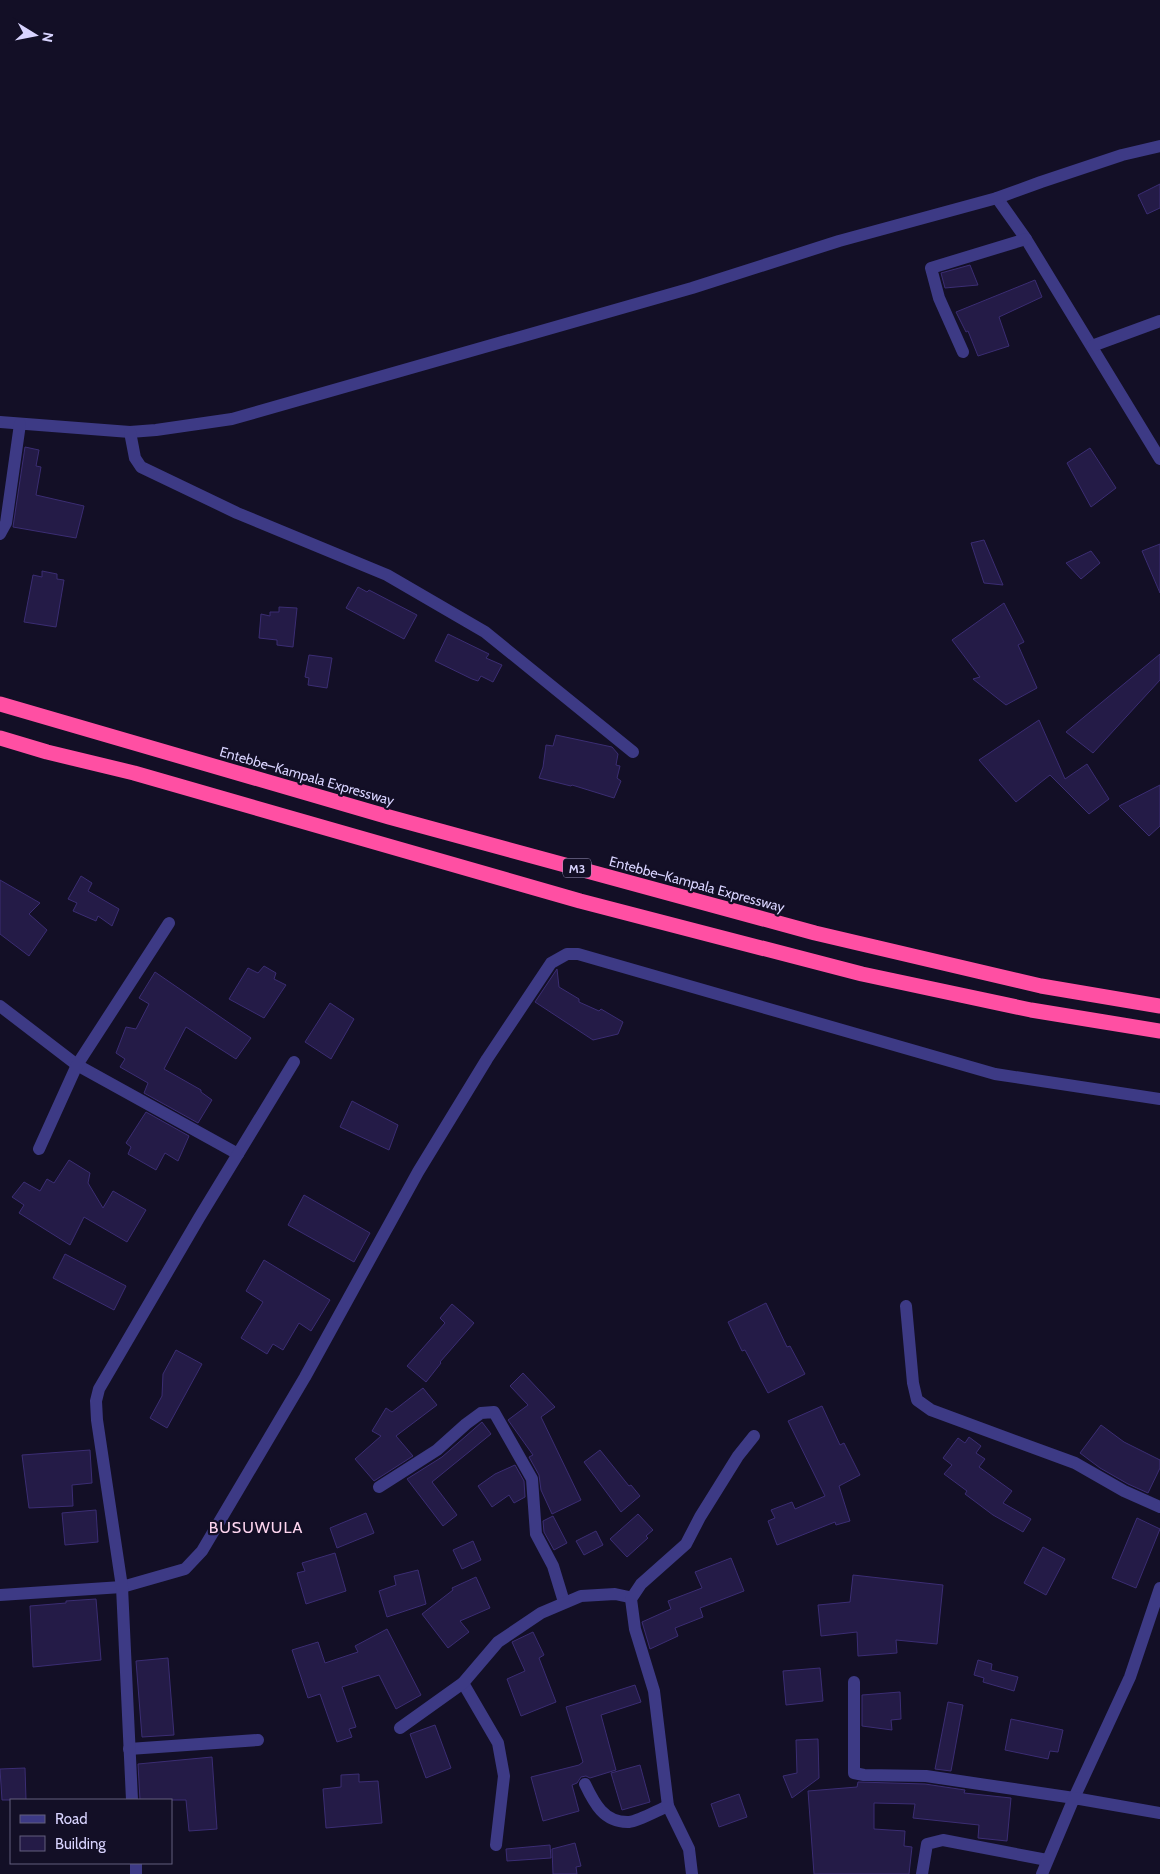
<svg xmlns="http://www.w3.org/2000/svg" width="1160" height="1874" viewBox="0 0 1160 1874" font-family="Cabin,sans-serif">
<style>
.building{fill:#241b47;stroke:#3b2d73}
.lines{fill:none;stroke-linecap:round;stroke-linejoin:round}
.street{stroke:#3d3a85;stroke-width:12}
.highway{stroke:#ff4fa3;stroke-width:15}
.labels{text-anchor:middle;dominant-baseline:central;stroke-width:4.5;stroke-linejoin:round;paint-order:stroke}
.shield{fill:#130f26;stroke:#9e99be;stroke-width:1}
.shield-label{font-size:12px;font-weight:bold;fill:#d9d4ff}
.street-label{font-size:14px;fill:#d9d4ff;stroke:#130f26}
.quarter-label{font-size:16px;letter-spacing:1px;fill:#ffd6f0;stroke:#130f26}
</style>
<rect width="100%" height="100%" fill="#130f26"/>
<g class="building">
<polygon points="1160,184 1160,208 1147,214 1138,195"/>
<polygon points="970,265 978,285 945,288 941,273"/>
<polygon points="1035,280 1042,297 999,317 1009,346 978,356 968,331 966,332 956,312"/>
<polygon points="25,447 39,450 36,466 41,467 36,495 84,506 76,538 13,527"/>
<polygon points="1090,448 1116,488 1091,507 1067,463"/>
<polygon points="984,540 1003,585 984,583 971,543"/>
<polygon points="1160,544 1160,593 1142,551"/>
<polygon points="1091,551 1100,563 1081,579 1066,563"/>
<polygon points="42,571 57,574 57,579 64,580 56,627 24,622 33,575 42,577"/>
<polygon points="358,587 367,592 369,590 417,615 404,639 346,608"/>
<polygon points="1004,603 1024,642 1018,645 1037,688 1006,705 973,679 980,677 952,640"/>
<polygon points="279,607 297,608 293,647 277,645 277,640 259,638 261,614 270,616 270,612 279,612"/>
<polygon points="448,634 489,654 486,658 502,665 493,682 481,676 478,681 472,679 435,661"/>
<polygon points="1160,654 1160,680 1093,753 1066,732"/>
<polygon points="309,655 332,658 327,688 308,685 309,678 305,677"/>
<polygon points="1039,720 1065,779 1087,764 1109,799 1089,814 1050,775 1016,802 979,760"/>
<polygon points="556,735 612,747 618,754 616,765 620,766 617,778 621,781 614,798 572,785 571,786 539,778 543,767 546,745 553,746"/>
<polygon points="1160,785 1160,826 1149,836 1119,806"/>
<polygon points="81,876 92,883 88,891 119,909 112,926 98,916 96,921 73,911 77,903 68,899"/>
<polygon points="0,880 40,903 29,914 47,930 29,956 0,934"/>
<polygon points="264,966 276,973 274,979 286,985 264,1018 229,999 248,968 258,973"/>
<polygon points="557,969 559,987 579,999 579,1002 599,1011 601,1009 623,1022 618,1034 593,1040 535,1002"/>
<polygon points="155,972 251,1038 236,1059 186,1027 164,1069 201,1090 201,1092 212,1100 198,1123 144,1093 148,1083 120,1067 125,1059 116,1053 126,1027 136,1029 149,1004 139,998"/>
<polygon points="330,1003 354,1019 331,1059 305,1042"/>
<polygon points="352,1101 398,1125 389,1150 340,1127"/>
<polygon points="146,1112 189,1136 178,1161 165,1153 156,1170 128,1154 131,1147 126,1143"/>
<polygon points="69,1160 90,1173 88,1183 103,1208 113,1191 146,1210 127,1242 84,1217 70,1245 19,1213 24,1205 12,1197 24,1182 40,1191 47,1179 54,1183"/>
<polygon points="304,1195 370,1233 354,1262 288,1225"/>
<polygon points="65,1254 126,1286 114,1310 53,1278"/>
<polygon points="264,1260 330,1300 311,1331 299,1323 283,1350 273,1344 267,1354 241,1338 263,1302 246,1291"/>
<polygon points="766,1303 787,1347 790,1346 805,1374 768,1393 745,1350 742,1351 728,1322"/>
<polygon points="452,1304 474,1323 440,1362 441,1363 426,1382 407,1366 445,1323 440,1318"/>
<polygon points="176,1350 202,1364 167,1428 150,1418 162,1396 163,1374"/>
<polygon points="523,1373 555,1407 541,1417 581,1500 552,1514 541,1490 539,1475 529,1457 533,1455 508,1420 528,1405 510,1386"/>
<polygon points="423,1388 437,1405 396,1436 413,1456 374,1481 355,1459 381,1436 372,1431 386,1408 392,1412"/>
<polygon points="822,1406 840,1445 844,1443 860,1475 839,1486 850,1521 836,1525 835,1522 777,1545 768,1521 775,1518 771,1510 792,1502 795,1509 825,1496 788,1421"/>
<polygon points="482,1422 491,1434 432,1482 457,1515 443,1526 407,1479 442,1457"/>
<polygon points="1101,1425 1124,1442 1160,1460 1160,1468 1148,1493 1128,1484 1100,1468 1080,1453"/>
<polygon points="969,1437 981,1446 976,1453 985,1459 979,1467 1012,1491 1003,1503 1031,1519 1023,1532 993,1515 965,1494 967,1491 944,1474 952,1465 943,1458 958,1438 965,1443"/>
<polygon points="90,1450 92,1483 72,1485 73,1506 29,1508 22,1455"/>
<polygon points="600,1450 629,1486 631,1485 640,1496 621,1512 584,1462"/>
<polygon points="515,1465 524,1481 525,1497 514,1503 509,1495 492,1507 478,1486 495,1474"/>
<polygon points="96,1510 98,1542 65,1545 62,1513"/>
<polygon points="366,1513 374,1533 337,1548 330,1528"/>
<polygon points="638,1514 653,1530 646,1536 648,1538 627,1557 610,1539"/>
<polygon points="553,1516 567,1543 554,1550 544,1532 543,1521"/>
<polygon points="1137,1518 1160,1529 1136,1588 1112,1578"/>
<polygon points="596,1531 603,1545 584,1555 576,1541"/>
<polygon points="473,1541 481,1560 462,1569 453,1550"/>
<polygon points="1043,1547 1065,1559 1046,1595 1024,1583"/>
<polygon points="335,1553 346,1591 306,1604 297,1573 305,1571 302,1563"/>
<polygon points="731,1558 744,1591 700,1608 703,1617 675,1628 678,1636 650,1649 642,1622 671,1609 668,1601 702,1588 695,1572"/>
<polygon points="418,1570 426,1604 387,1617 379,1591 396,1585 394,1576"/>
<polygon points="853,1575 943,1585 937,1644 896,1640 897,1653 858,1656 857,1632 821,1636 818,1605 850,1602"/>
<polygon points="476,1577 490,1608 460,1621 469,1632 448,1648 422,1614 453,1590 452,1588"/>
<polygon points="96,1599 101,1660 33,1667 30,1606 66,1603 66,1601"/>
<polygon points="387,1629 421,1695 396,1709 379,1675 342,1687 356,1727 349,1729 352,1737 337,1742 320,1694 308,1698 292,1650 318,1642 325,1663 358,1652 355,1646"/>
<polygon points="533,1632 544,1655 539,1658 556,1702 521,1716 507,1679 525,1671 512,1642"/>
<polygon points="168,1658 174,1735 142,1737 136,1661"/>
<polygon points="978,1660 992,1664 991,1670 1018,1677 1014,1691 983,1682 984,1678 974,1675"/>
<polygon points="820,1668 823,1701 786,1705 783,1671"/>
<polygon points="635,1685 641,1702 601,1715 616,1770 590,1778 586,1776 581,1777 577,1783 572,1785 579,1811 543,1821 531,1777 579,1765 583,1762 566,1707"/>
<polygon points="900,1692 901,1719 891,1720 892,1730 862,1726 862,1695"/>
<polygon points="948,1702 963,1705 951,1771 935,1769"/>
<polygon points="1011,1719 1063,1730 1058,1752 1050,1751 1048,1759 1005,1750"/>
<polygon points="435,1725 451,1768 426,1778 410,1734"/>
<polygon points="818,1739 819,1778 792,1798 783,1776 797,1773 796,1740"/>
<polygon points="212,1757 217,1829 189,1831 186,1800 140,1800 138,1764"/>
<polygon points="640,1765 650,1802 622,1810 611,1773"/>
<polygon points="25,1768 26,1800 2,1800 0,1769"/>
<polygon points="359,1774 359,1782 378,1781 382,1823 326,1828 323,1789 341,1787 341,1775"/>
<polygon points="858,1782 925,1784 965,1790 964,1793 1011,1798 1007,1841 978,1838 979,1825 913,1818 915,1804 874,1803 874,1829 905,1831 904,1846 912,1847 909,1874 814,1874 808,1791 857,1787"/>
<polygon points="739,1794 747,1817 719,1827 711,1804"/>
<polygon points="575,1843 581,1866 576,1867 577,1874 553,1874 552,1849"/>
<polygon points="550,1845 551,1858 507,1861 506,1849"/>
</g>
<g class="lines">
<g class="street">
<polyline points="997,198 1026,239 1160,459"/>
<polyline points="1092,346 1160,321"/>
<polyline points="963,352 939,298 931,268 1026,239"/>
<polyline points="0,422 130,432 156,430 232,419 692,288 839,241 997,198 1041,182 1122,155 1160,146"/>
<polyline points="130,432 135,458 141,467 237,513 387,575 485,632 633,752"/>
<polyline points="0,534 6,523 20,424"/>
<polyline points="0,1006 77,1065 238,1154"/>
<polyline points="39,1149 77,1065 169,923"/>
<polyline points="906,1306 913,1383 917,1400 931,1410 1075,1463 1124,1491 1160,1507"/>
<polyline points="379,1487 437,1450 466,1424 481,1413 494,1412 532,1479 536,1534 553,1566 564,1602"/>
<polyline points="0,1595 122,1587 185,1569 202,1551 305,1377 418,1172 487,1059 551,963 567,954 578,954 995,1074 1160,1099"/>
<polyline points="854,1682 854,1773 864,1775 926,1776 1074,1798 1130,1677 1160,1588"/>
<polyline points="463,1683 498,1743 504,1776 496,1845"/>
<polyline points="400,1728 463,1683 498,1642 541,1613 581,1596 615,1594 629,1597 631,1599"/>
<polyline points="129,1749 258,1740"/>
<path d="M585,1784c9,19 19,39 44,38 10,-1 29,-12 39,-16"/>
<polyline points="132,1800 122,1587 97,1420 96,1401 99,1389 199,1218 294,1062"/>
<polyline points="136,1863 136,1874"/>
<polyline points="692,1874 689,1849 668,1806 654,1691 635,1629 631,1599 641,1584 686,1544 700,1517 738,1456 754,1436"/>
<polyline points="922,1874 927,1844 943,1840 1047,1860"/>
<polyline points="1042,1874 1074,1798 1160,1813"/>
</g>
<g class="highway">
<polyline points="0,704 389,817 815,933 1041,986 1160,1006"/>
<polyline points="0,738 47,752 134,773 580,901 862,974 1031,1010 1160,1031"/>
</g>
</g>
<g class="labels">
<rect class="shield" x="563" y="858.5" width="28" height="19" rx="4"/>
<g class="shield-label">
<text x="577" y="868">M3</text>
</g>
<g class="street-label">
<text transform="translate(307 776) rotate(16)">Entebbe–Kampala Expressway</text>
<text transform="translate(697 884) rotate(15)">Entebbe–Kampala Expressway</text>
</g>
<g class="quarter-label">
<text x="256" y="1527">BUSUWULA</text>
</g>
</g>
<rect x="10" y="1799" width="162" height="65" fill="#130f26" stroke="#625e7d"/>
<rect x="20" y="1815" width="25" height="8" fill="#3d3a85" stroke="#625e7d"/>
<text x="55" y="1824" font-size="15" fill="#d9d4ff">Road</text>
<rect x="20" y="1836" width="25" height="15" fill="#241b47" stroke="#625e7d"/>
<text x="55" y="1849" font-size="15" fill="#d9d4ff">Building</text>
<g transform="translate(35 35) rotate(100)" stroke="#130f26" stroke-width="4" paint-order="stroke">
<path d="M0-4L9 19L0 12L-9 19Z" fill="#d9d4ff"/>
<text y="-8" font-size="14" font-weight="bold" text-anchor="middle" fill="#d9d4ff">N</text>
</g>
</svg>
